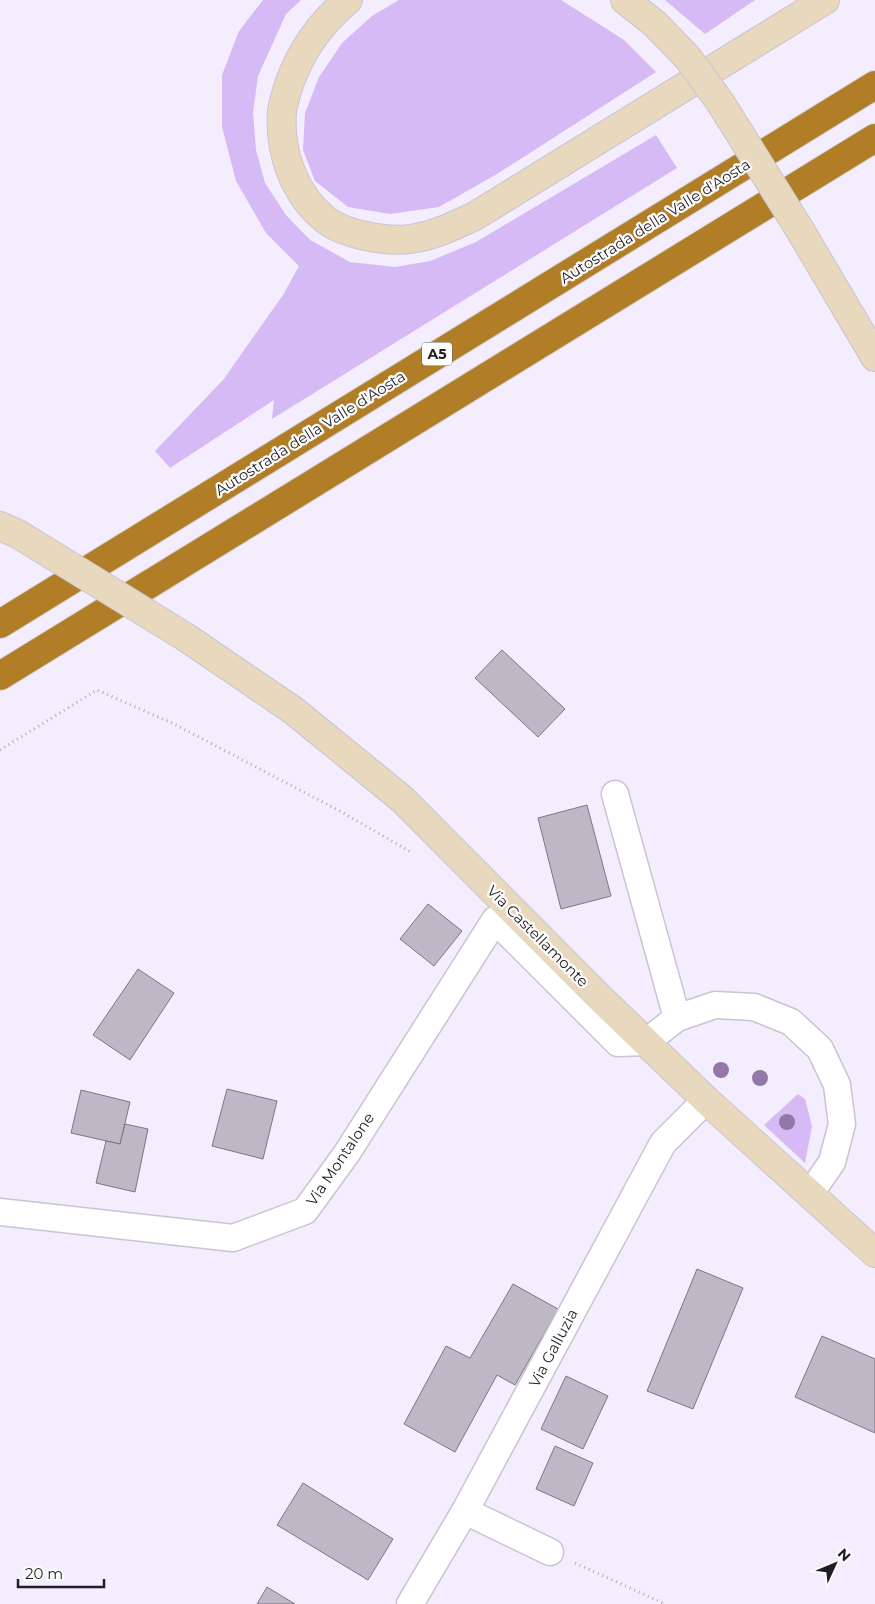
<svg xmlns="http://www.w3.org/2000/svg" width="875" height="1604" viewBox="0 0 875 1604" font-family="Montserrat,sans-serif">
<style>
.green{fill:#d5baf6}
.building{fill:#beb7c6;stroke:#7d7785}
.lines{fill:none;stroke-linecap:round;stroke-linejoin:round}
.street-casing{stroke:#cac3d3;stroke-width:29}
.secondary-casing{stroke:#cac3d3;stroke-width:30}
.highway-casing{stroke:#d2d2d3;stroke-width:30}
.path{stroke:#afaab7;stroke-width:3;stroke-dasharray:1 4;stroke-linecap:butt}
.street{stroke:#fff;stroke-width:26}
.secondary{stroke:#e8d8be;stroke-width:28}
.highway{stroke:#b17e27;stroke-width:28}
.secondary-bridge-casing{stroke:#cac3d3;stroke-width:30;stroke-linecap:butt}
.secondary-bridge{stroke:#e8d8be;stroke-width:28}
.tree{fill:#9278a8}
.labels{text-anchor:middle;dominant-baseline:central;stroke-width:4.5;stroke-linejoin:round;paint-order:stroke}
.shield{fill:#fdfdfd;stroke:#626165;stroke-width:1}
.shield-label{font-size:14px;font-weight:bold;fill:#201e24}
.street-label{font-size:15px;fill:#201e24;stroke:#fdfdfd}
</style>
<rect width="100%" height="100%" fill="#f4edfd"/>
<g class="green">
<polygon points="263,0 301,0 286,14 258,76 253,113 256,150 265,183 286,215 310,240 350,262 395,267 430,261 476,242 656,135 677,168 272,419 274,400 170,468 155,451 223,380 283,295 299,266 266,233 236,181 222,127 222,75 239,31"/>
<polygon points="399,0 561,0 624,40 656,72 497,174 439,207 390,214 348,207 315,181 303,150 305,113 319,77 342,43 372,16"/>
<polygon points="665,0 755,0 705,34"/>
<polygon points="798,1094 805,1099 812,1126 805,1163 764,1125"/>
</g>
<g class="building">
<polygon points="502,650 565,709 538,737 475,678"/>
<polygon points="587,805 611,896 561,909 538,818"/>
<polygon points="428,904 462,931 434,966 400,939"/>
<polygon points="138,969 174,993 130,1060 93,1035"/>
<polygon points="227,1089 277,1101 263,1159 212,1146"/>
<polygon points="81,1090 130,1102 120,1144 71,1133"/>
<polygon points="125,1124 148,1129 135,1192 96,1183 106,1141 120,1144"/>
<polygon points="697,1269 743,1288 693,1409 647,1391"/>
<polygon points="513,1284 558,1309 515,1385 497,1375 455,1452 404,1424 446,1346 470,1358"/>
<polygon points="822,1336 875,1359 875,1433 795,1397"/>
<polygon points="566,1376 608,1396 583,1449 541,1429"/>
<polygon points="555,1446 593,1463 574,1506 536,1489"/>
<polygon points="303,1483 393,1539 368,1580 277,1525"/>
<polygon points="267,1587 295,1604 257,1604"/>
</g>
<g class="lines">
<g class="street-casing">
<g id="street">
<polyline points="615,794 677,1018"/>
<polyline points="0,1212 233,1238 305,1211 347,1153 495,920 618,1043 646,1042 677,1018 715,1005 754,1007 791,1022 820,1049 837,1085 842,1124 832,1162 810,1194"/>
<polyline points="465,1511 550,1552"/>
<polyline points="410,1604 465,1511 663,1143 706,1100"/>
</g>
</g>
<g class="secondary-casing">
<g id="secondary">
<path d="M348,0c-30,25 -51,56 -62,94 -1,6 -4,12 -4,18 -3,40 12,83 44,108 19,15 62,22 84,19 24,-3 43,-13 65,-23l350,-216"/>
<polyline points="625,0 655,24 688,58"/>
<polyline points="800,230 875,357"/>
<polyline points="0,526 18,534"/>
<polyline points="187,638 294,711 402,799 599,997 706,1100 875,1253"/>
</g>
</g>
<g class="highway-casing">
<g id="highway">
<polyline points="0,624 875,85"/>
<polyline points="0,676 875,138"/>
</g>
</g>
<g class="path">
<polyline points="0,750 97,690 174,724 338,810 411,852"/>
<polyline points="575,1563 665,1604"/>
</g>
<use href="#street" class="street"/>
<use href="#secondary" class="secondary"/>
<use href="#highway" class="highway"/>
<g class="secondary-bridge-casing">
<g id="secondary-bridge">
<polyline points="688,58 720,102 800,230"/>
<polyline points="18,534 187,638"/>
</g>
</g>
<use href="#secondary-bridge" class="secondary-bridge"/>
</g>
<g class="tree">
<circle cx="721" cy="1070" r="8"/>
<circle cx="760" cy="1078" r="8"/>
<circle cx="787" cy="1122" r="8"/>
</g>
<g class="labels">
<rect class="shield" x="422" y="342.5" width="30" height="23" rx="4"/>
<g class="shield-label">
<text x="437" y="354">A5</text>
</g>
<g class="street-label">
<text transform="translate(655 221) rotate(-32)">Autostrada della Valle d'Aosta</text>
<text transform="translate(310 433) rotate(-32)">Autostrada della Valle d'Aosta</text>
<text transform="translate(538 936) rotate(45)">Via Castellamonte</text>
<text transform="translate(340 1159) rotate(-56)">Via Montalone</text>
<text transform="translate(553 1348) rotate(-62)">Via Galluzia</text>
</g>
</g>
<g transform="translate(835 1564) rotate(46)" stroke="#fdfdfd" stroke-width="4" paint-order="stroke">
<path d="M0-4L9 19L0 12L-9 19Z" fill="#201e24"/>
<text y="-8" font-size="14" font-weight="bold" text-anchor="middle" fill="#201e24">N</text>
</g>
<path d="M18 1579v8h86v-8" fill="none" stroke="#201e24" stroke-width="2.5"/>
<text x="25" y="1579" font-size="15" fill="#201e24" stroke="#fdfdfd" stroke-width="4" paint-order="stroke">20 m</text>
</svg>
